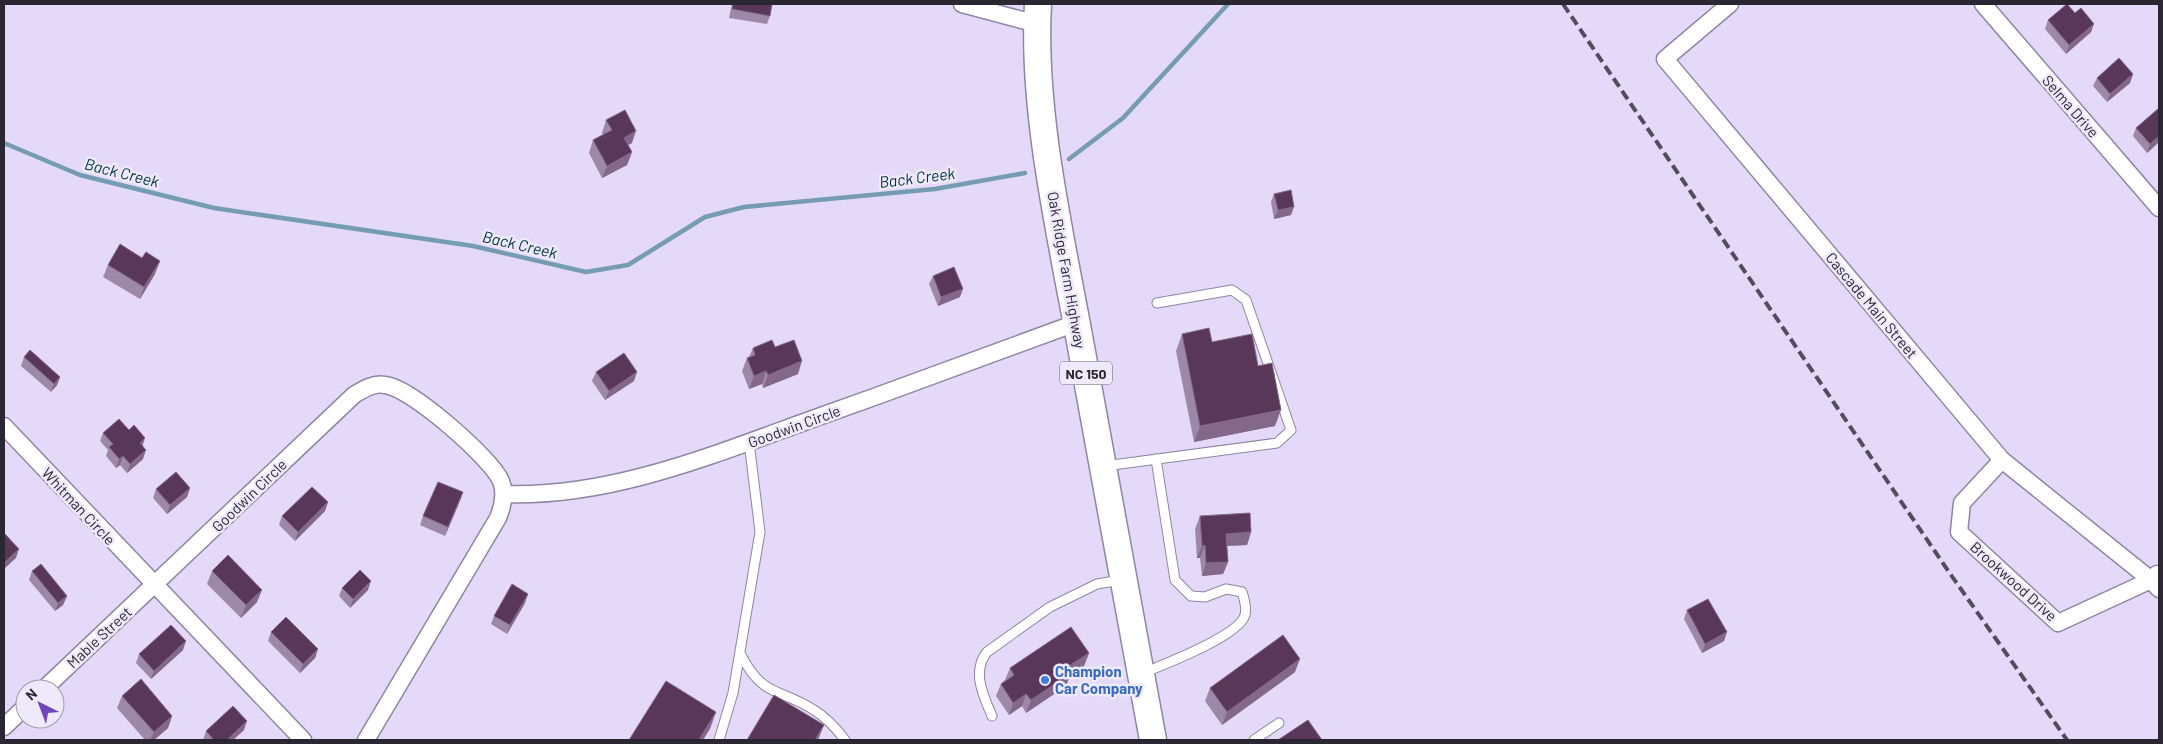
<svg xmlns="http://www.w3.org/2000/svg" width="2163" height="744" viewBox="0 0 2163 744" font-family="Barlow,sans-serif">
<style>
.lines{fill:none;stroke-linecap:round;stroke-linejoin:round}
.stream{stroke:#759cb3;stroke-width:4.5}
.service-casing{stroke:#9085a2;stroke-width:11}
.minor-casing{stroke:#9085a2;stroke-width:19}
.primary-casing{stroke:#9085a2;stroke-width:29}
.service{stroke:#fff;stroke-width:9}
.minor{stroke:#fff;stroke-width:16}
.primary{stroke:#fff;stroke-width:26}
.rail{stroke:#524d5c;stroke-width:4;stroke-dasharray:10 5;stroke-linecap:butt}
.wall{fill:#9e88a8}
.shaded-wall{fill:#836889}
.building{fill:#593759;stroke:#836889}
.shop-dot{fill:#3f7fe0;stroke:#efe9fc;stroke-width:2}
.labels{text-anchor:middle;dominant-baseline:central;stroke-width:5;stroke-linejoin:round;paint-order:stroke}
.shield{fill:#efe9fc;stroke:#66616f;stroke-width:1}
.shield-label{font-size:14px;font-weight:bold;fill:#2b2732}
.street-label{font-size:15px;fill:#2b2732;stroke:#efe9fc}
.shop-label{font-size:15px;font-weight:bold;fill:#366cbe;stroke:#efe9fc;text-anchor:start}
.water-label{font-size:16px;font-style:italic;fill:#003347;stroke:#efe9fc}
</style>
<rect width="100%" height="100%" fill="#e4d9f8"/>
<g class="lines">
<g class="stream">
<polyline points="4,143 80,175 214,208 473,246 586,272 628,265 705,217 744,207 935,189 1025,173"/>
<polyline points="1069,159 1123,118 1228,4"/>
</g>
<g class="service-casing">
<g id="service">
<polyline points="1105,466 1277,443 1291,430 1246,300 1232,290 1157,303"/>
<path d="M741,655c22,43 39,33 73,55 13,8 22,18 31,30"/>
<path d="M1143,673c22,-9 96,-37 102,-58 2,-7 -1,-17 -3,-23l-16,-3 -21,8 -14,-1 -16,-16 -19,-121"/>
<path d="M992,716c-8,-19 -21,-44 -5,-64l63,-45 47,-23 24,-4"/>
<polyline points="719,740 733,693 760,532 749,442"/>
<polyline points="1254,740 1279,723"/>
</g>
</g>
<g class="minor-casing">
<g id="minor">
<polyline points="962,4 1037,24"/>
<polyline points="1730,4 1665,59 2002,460 2151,580 2159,589"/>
<polyline points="1983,4 2159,208"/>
<polyline points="4,426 303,740"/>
<polyline points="2002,460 1962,503 1959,532 2058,623 2151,580 2157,574"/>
<path d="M504,494c104,4 206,-38 303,-73 90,-32 180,-65 269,-98"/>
<path d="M44,689l310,-294c10,-6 19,-12 31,-10 25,2 106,73 116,96 5,13 2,25 -3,37l-132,222"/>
<polyline points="4,727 25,707"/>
</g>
</g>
<g class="primary-casing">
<path id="primary" d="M1038,4c-6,102 20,220 39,321 25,138 51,277 76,415"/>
</g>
<use href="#service" class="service"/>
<use href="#minor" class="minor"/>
<use href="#primary" class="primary"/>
<polyline class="rail" points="1563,4 1951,575 2067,740"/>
</g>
<g class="wall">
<polygon points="732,4 772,4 770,16 767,24 729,18"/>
<polygon points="2048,20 2091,32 2066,54 2045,29"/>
<polygon points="2133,74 2130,83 2107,102 2093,86 2097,78"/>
<polygon points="2159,108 2159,142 2147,153 2133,136 2136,128"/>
<polygon points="606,120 632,143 628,145 632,152 627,165 602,178 589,153 593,140 603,135 602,133"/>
<polygon points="1274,194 1291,215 1274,219 1271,202"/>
<polygon points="108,265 155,274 140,299 103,277"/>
<polygon points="933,276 960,297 938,306 929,284"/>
<polygon points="1182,334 1258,366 1275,426 1194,442 1176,351"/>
<polygon points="775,347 798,374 763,388 762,384 749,389 742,371 747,358 749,357 753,348"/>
<polygon points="24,357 60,377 57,385 51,392 21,366"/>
<polygon points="596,372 634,381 605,400 592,381"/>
<polygon points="103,433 142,446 143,459 127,473 120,465 116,468 106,456 108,450 100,441"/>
<polygon points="190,488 187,497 167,514 153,498 156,489"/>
<polygon points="463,492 445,536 420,525 423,516"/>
<polygon points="328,502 325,511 295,541 279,525 282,516"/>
<polygon points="1200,516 1251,532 1247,545 1227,546 1228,562 1223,574 1202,576 1200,558 1197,558 1195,529"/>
<polygon points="32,571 67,596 63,605 55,611 29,580"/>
<polygon points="212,571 257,602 241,618 207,584"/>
<polygon points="342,588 368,590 350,608 339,596"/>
<polygon points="525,603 507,634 491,624 494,616"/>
<polygon points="1687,610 1724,641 1702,653 1684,619"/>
<polygon points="271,632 318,649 315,658 300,673 268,641"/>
<polygon points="183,650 151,679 136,663 139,654"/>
<polygon points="1089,653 1084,666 1070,675 1066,686 1026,713 1022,706 1009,715 996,696 1001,684 1005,680 1010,668"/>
<polygon points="1295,672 1222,725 1205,701 1210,688"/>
<polygon points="122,696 172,716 168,728 154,740 145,740 117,708"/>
<polygon points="244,730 233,740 203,740 206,731"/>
</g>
<g class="shaded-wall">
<polygon points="2094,24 2091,32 2066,54 2069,45"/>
<polygon points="2133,74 2130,83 2107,102 2110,94"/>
<polygon points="636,131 632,143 619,150 624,138"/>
<polygon points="2159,136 2159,142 2147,153 2150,144"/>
<polygon points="632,152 627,165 602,178 607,166"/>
<polygon points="1294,207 1291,215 1274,219 1278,210"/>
<polygon points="160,261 155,274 140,299 144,287"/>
<polygon points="963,289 960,297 938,306 941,297"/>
<polygon points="802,361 798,374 763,388 768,375"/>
<polygon points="766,371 762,384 749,389 754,376"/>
<polygon points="637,372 634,381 605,400 609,391"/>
<polygon points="60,377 57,385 51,392 54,384"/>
<polygon points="1281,410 1275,426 1194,442 1200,426"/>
<polygon points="145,438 142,447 140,443"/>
<polygon points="146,450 143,459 127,473 130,464"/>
<polygon points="123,456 120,465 116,468 119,459"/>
<polygon points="190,488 187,497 167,514 170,505"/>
<polygon points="463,492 460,501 445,536 448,527"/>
<polygon points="328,502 325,511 295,541 298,532"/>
<polygon points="1251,532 1247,545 1222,546 1226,534"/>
<polygon points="1205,545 1200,558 1197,558 1202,546"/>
<polygon points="19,549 16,558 4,569 4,563"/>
<polygon points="1228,562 1223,574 1202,576 1206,563"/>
<polygon points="371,581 368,590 350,608 353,599"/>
<polygon points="262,590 257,602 241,618 246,605"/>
<polygon points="528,594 525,603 507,634 510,625"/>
<polygon points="67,596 63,605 55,611 58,603"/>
<polygon points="1727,632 1724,641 1702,653 1705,644"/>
<polygon points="186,641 183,650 151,679 154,671"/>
<polygon points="318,649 315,658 300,673 303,664"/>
<polygon points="1089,653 1084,666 1070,675 1066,686 1026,713 1031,700 1067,667"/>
<polygon points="1300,659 1295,672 1222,725 1227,712"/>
<polygon points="1026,694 1022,706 1009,715 1013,703"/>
<polygon points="716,712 710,729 703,740 699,740"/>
<polygon points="172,716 168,728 154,740 150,740 154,732"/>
<polygon points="247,721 244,730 233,740 227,740"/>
<polygon points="824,725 818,740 815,740"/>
</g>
<g class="building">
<polygon points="733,4 772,4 770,16 732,9"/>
<polygon points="2067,4 2075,13 2081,8 2094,24 2069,45 2048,20"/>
<polygon points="2119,58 2133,74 2110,94 2097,78"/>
<polygon points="2159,108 2159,136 2150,144 2136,128"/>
<polygon points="625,110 636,131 624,138 632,152 607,166 593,140 612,130 606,120"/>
<polygon points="1291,190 1294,207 1278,210 1274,194"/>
<polygon points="120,244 142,258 146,252 160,261 144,287 108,265"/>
<polygon points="954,267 963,289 941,297 933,276"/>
<polygon points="1209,328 1212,342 1252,334 1258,366 1272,363 1281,410 1200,426 1182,334"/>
<polygon points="772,340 775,347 794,340 802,361 768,375 766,371 754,376 747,358 755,355 753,348"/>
<polygon points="30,350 60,377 54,384 24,357"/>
<polygon points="624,353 637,372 609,391 596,372"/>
<polygon points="119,419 129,430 134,425 145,438 140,443 146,450 130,464 123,456 119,459 109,447 113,444 103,433"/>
<polygon points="176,472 190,488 170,505 156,489"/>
<polygon points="438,482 463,492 448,527 423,516"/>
<polygon points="312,487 328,502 298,532 282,516"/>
<polygon points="1250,513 1251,532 1226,534 1228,562 1206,563 1205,545 1202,546 1200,516"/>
<polygon points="4,533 19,549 4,563"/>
<polygon points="228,555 262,590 246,605 212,571"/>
<polygon points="41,564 67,596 58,603 32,571"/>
<polygon points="360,570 371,581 353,599 342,588"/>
<polygon points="512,584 528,594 510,625 494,616"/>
<polygon points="1708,599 1727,632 1705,644 1687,610"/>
<polygon points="286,617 318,649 303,664 271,632"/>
<polygon points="171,625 186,641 154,671 139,654"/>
<polygon points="1071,627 1089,653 1067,667 1071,673 1031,700 1026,694 1013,703 1001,684 1014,675 1010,668"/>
<polygon points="1283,635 1300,659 1227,712 1210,688"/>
<polygon points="141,679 172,716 154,732 122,696"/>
<polygon points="666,681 716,712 699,740 629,740"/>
<polygon points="774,695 824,725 815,740 747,740"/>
<polygon points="233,706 247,721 227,740 214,740 206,731"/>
<polygon points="1308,720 1322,740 1278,740"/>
</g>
<circle class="shop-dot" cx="1045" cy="680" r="5"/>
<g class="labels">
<rect class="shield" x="1060" y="361.5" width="52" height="23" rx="4"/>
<g class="shield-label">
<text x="1086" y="373">NC 150</text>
</g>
<g class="street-label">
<text transform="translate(2071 106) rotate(49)">Selma Drive</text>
<text transform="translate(1067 270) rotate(80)">Oak Ridge Farm Highway</text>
<text transform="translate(1872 305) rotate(50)">Cascade Main Street</text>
<text transform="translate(794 426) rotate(-20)">Goodwin Circle</text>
<text transform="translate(249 495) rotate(-44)">Goodwin Circle</text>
<text transform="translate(79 506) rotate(47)">Whitman Circle</text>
<text transform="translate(2014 581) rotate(42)">Brookwood Drive</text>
<text transform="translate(99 637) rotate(-43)">Mable Street</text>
</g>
<g class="shop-label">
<text x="1055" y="671">Champion<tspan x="1055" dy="17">Car Company</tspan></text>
</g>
<g class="water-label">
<text transform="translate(122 172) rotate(14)">Back Creek</text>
<text transform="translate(917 177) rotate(-7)">Back Creek</text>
<text transform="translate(520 244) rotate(13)">Back Creek</text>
</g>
</g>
<rect width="2163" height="744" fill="none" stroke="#2b2732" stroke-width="10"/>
<g transform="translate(40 704) rotate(318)"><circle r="24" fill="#efe9fc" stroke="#a19bab"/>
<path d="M0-4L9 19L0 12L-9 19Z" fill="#6f46be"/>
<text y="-8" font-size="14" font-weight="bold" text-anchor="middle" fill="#2b2732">N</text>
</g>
</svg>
